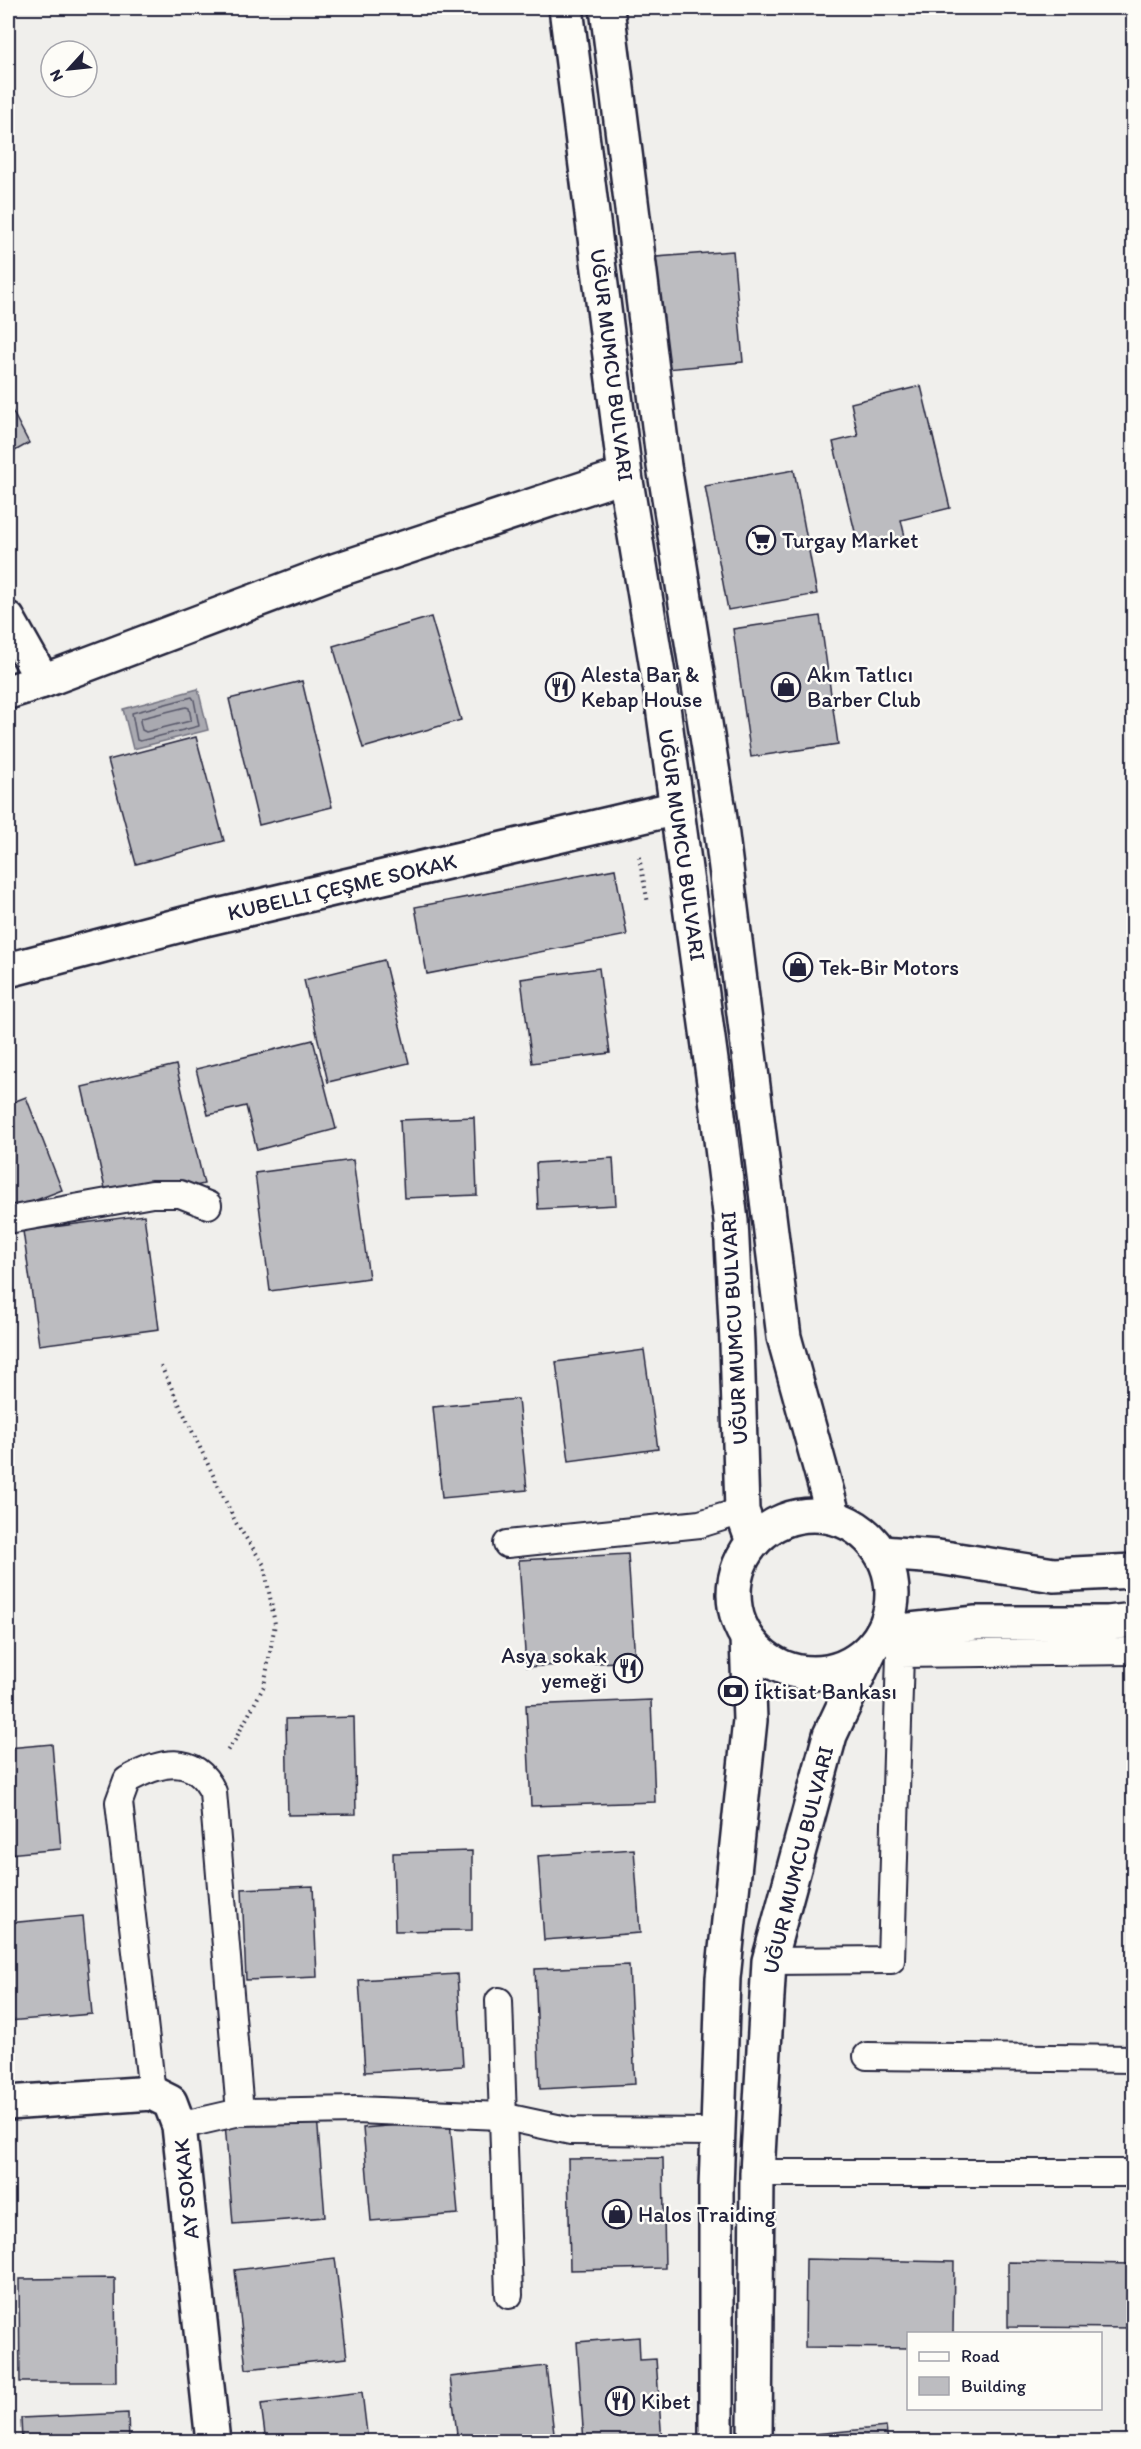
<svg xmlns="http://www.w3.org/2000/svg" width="1141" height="2449" viewBox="0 0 1141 2449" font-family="Itim,sans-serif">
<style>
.water{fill:#a9a9b0;stroke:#737381;stroke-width:1.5}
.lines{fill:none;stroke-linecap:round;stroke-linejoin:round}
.shore{stroke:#58586a;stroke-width:1.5}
.building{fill:#bcbcc0;stroke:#22223b;stroke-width:1.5}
.lane-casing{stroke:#22223b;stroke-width:30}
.street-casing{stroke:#22223b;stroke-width:38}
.primary-casing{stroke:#22223b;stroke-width:38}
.path{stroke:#22223b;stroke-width:4;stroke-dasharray:1.5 4.5;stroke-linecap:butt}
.lane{stroke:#fdfcf7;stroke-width:26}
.street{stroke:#fdfcf7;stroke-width:33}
.primary{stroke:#fdfcf7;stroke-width:33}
.labels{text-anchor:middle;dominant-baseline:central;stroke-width:5;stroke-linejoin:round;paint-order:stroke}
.street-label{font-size:22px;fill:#22223b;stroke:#fdfcf7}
.poi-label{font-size:22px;fill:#22223b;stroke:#fdfcf7;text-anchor:start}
</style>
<rect width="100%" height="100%" fill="#f0efec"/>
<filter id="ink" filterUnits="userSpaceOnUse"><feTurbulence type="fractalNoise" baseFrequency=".0167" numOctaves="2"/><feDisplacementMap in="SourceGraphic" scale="12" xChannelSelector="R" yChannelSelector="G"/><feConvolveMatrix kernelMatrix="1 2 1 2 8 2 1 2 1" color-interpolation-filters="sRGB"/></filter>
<g filter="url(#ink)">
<polygon class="water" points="198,689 208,730 133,749 123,709"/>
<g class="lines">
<g class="shore">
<polygon points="192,697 194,700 199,726 140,741 137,740 132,713"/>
<polygon points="186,707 189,708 191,718 190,721 146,732 142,730 140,721 142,718"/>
</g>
</g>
<g class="building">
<polygon points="733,251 743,362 666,369 656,257"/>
<polygon points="921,386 950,508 901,520 905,537 859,548 833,442 858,436 851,403"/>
<polygon points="8,403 29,443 8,455"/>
<polygon points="794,470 817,594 728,610 705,486"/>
<polygon points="820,616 838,744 751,757 733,629"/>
<polygon points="431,617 461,720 363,748 333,646"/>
<polygon points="302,681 332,807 259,825 229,699"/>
<polygon points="196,737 224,841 136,864 108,760"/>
<polygon points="615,869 627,935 427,974 415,907"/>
<polygon points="384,960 409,1063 328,1082 304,980"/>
<polygon points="599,968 610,1053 532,1063 521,979"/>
<polygon points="313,1040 336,1129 257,1150 246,1106 208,1115 196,1069"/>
<polygon points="176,1065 204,1184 109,1206 82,1087"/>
<polygon points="26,1097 62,1190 8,1211 8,1104"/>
<polygon points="474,1117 477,1195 404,1198 400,1120"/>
<polygon points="613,1158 616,1205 538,1209 536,1163"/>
<polygon points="353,1160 369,1278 270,1291 255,1173"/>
<polygon points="144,1215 159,1329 39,1345 23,1231"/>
<polygon points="644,1350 658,1449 569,1461 556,1362"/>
<polygon points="518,1399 527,1490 442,1498 433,1407"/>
<polygon points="628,1554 635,1661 526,1667 519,1560"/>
<polygon points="651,1700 655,1802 531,1806 526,1705"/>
<polygon points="354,1717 356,1814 288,1815 286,1719"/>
<polygon points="52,1744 61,1849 8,1854 8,1748"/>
<polygon points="634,1849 640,1933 544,1940 538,1856"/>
<polygon points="472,1851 472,1930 395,1931 393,1853"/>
<polygon points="313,1886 317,1977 246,1980 242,1889"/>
<polygon points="83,1916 92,2014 8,2021 8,1923"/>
<polygon points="629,1965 635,2084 540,2089 535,1969"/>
<polygon points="457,1974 463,2066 365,2072 359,1980"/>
<polygon points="317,2116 325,2217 233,2224 225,2123"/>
<polygon points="450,2121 458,2214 371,2221 363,2128"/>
<polygon points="663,2158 665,2268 570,2270 568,2159"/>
<polygon points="335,2258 347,2358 246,2369 235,2270"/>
<polygon points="806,2259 954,2262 953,2334 908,2334 908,2348 805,2347"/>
<polygon points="1008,2262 1134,2264 1134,2328 1008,2327"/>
<polygon points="115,2278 116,2382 20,2382 19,2279"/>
<polygon points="639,2337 640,2360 656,2359 662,2442 584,2442 577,2342"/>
<polygon points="546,2366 555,2442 458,2442 450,2377"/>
<polygon points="362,2392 368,2442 266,2442 261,2404"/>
<polygon points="128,2413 129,2442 22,2442 21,2418"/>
<polygon points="886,2427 888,2442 816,2442 815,2434"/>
</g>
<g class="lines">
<g class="lane-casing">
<g id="lane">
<polyline points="8,1220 152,1194 180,1194 208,1205"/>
<polyline points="507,1544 700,1524 742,1511"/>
<polyline points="769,1961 891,1960 900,1654 1134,1651"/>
<polyline points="499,2001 509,2295"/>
<polyline points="867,2056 1134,2059"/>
<path d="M152,2093l-33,-291 8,-22c32,-18 67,-28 86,12l27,320"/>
<polyline points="179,2126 240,2112 356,2110 501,2116 571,2131 717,2132"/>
<polyline points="757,2173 1134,2173"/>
</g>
</g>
<g class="street-casing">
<g id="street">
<polyline points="8,619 43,681"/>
<polyline points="8,692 43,681 337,570 625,475"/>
<polyline points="8,970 188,923 677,808"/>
<polyline points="881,1553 938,1557 1054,1575 1134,1571"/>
<polyline points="882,1633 976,1623 1108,1623 1134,1620"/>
<polyline points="8,2103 152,2093 170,2102 179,2126 213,2442"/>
</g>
</g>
<g class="primary-casing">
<g id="primary">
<polyline points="566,8 625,475 661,692 715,1090 731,1221 737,1343 742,1511 753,1542"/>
<polyline points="607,8 664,466 719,811 784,1337 834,1518"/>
<circle cx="813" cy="1594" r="79"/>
<polyline points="716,2442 716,2189 723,1978 750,1720 747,1638"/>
<polyline points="755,2442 757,2173 769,1961 830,1735 871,1648"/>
</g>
</g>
<g class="path">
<polyline points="639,857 648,903"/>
<polyline points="161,1366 236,1523 264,1565 275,1624 264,1686 235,1740 227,1751"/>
</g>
<use href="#lane" class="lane"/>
<use href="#street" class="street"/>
<use href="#primary" class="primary"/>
</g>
</g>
<defs>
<g id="supermarket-ring" transform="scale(1.5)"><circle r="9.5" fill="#fdfcf7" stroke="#22223b" stroke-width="1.5"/><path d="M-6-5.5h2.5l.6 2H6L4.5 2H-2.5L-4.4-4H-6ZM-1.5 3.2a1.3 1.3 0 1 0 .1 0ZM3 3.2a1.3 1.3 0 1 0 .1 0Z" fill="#22223b"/></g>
<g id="restaurant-ring" transform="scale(1.5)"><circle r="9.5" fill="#fdfcf7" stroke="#22223b" stroke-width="1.5"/><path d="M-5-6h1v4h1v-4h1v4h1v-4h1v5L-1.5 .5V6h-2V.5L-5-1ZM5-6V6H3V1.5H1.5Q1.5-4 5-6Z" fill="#22223b"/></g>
<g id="shop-ring" transform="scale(1.5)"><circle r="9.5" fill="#fdfcf7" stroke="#22223b" stroke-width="1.5"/><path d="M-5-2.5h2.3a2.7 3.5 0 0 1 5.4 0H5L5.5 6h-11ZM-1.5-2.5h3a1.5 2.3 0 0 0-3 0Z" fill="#22223b"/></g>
<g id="bank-ring" transform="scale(1.5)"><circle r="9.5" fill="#fdfcf7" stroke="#22223b" stroke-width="1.5"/><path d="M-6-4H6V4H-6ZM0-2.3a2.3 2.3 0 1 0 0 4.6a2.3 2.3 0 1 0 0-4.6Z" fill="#22223b"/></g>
</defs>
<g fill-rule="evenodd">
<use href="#supermarket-ring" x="761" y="540"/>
<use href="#restaurant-ring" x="560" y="687"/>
<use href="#shop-ring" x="786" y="687"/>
<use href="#shop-ring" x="798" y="967"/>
<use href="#restaurant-ring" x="628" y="1668"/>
<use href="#bank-ring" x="733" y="1691"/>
<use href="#shop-ring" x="617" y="2214"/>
<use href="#restaurant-ring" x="620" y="2401"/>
</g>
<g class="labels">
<g class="street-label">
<text transform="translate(612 365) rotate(83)">UĞUR MUMCU BULVARI</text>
<text transform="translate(682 845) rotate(82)">UĞUR MUMCU BULVARI</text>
<text transform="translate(342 887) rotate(-13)">KUBELLI ÇEŞME SOKAK</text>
<text transform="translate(734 1328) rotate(-93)">UĞUR MUMCU BULVARI</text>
<text transform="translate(798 1860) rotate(-76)">UĞUR MUMCU BULVARI</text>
<text transform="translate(186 2189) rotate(-96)">AY SOKAK</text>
</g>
<g class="poi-label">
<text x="782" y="540">Turgay Market</text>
<text x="581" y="674">Alesta Bar &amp;<tspan x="581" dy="25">Kebap House</tspan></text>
<text x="807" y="674">Akın Tatlıcı<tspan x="807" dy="25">Barber Club</tspan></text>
<text x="819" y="967">Tek-Bir Motors</text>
<text x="607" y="1655" text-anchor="end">Asya sokak<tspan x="607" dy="25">yemeği</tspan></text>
<text x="754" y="1691">İktisat Bankası</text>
<text x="638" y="2214">Halos Traiding</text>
<text x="641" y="2401">Kibet</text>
</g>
</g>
<rect width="1141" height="2449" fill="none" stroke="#fdfcf7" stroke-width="30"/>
<rect x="15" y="15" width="1111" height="2419" fill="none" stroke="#22223b" stroke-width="2" filter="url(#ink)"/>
<rect x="907" y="2332" width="195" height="78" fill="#fdfcf7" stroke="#a5a5ac" stroke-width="1.5"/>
<rect x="919" y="2352" width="30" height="9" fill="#fdfcf7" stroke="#a5a5ac" stroke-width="1.5"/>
<text x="961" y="2362" font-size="18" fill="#22223b">Road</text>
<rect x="919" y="2377" width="30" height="18" fill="#bcbcc0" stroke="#a5a5ac" stroke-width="1.5"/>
<text x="961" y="2392" font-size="18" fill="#22223b">Building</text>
<g transform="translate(69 69) rotate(243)"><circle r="28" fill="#fdfcf7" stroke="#a5a5ac" stroke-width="1.5"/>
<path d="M0-4.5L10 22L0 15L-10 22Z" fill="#22223b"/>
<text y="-9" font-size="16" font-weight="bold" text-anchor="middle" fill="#22223b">N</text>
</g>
</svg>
